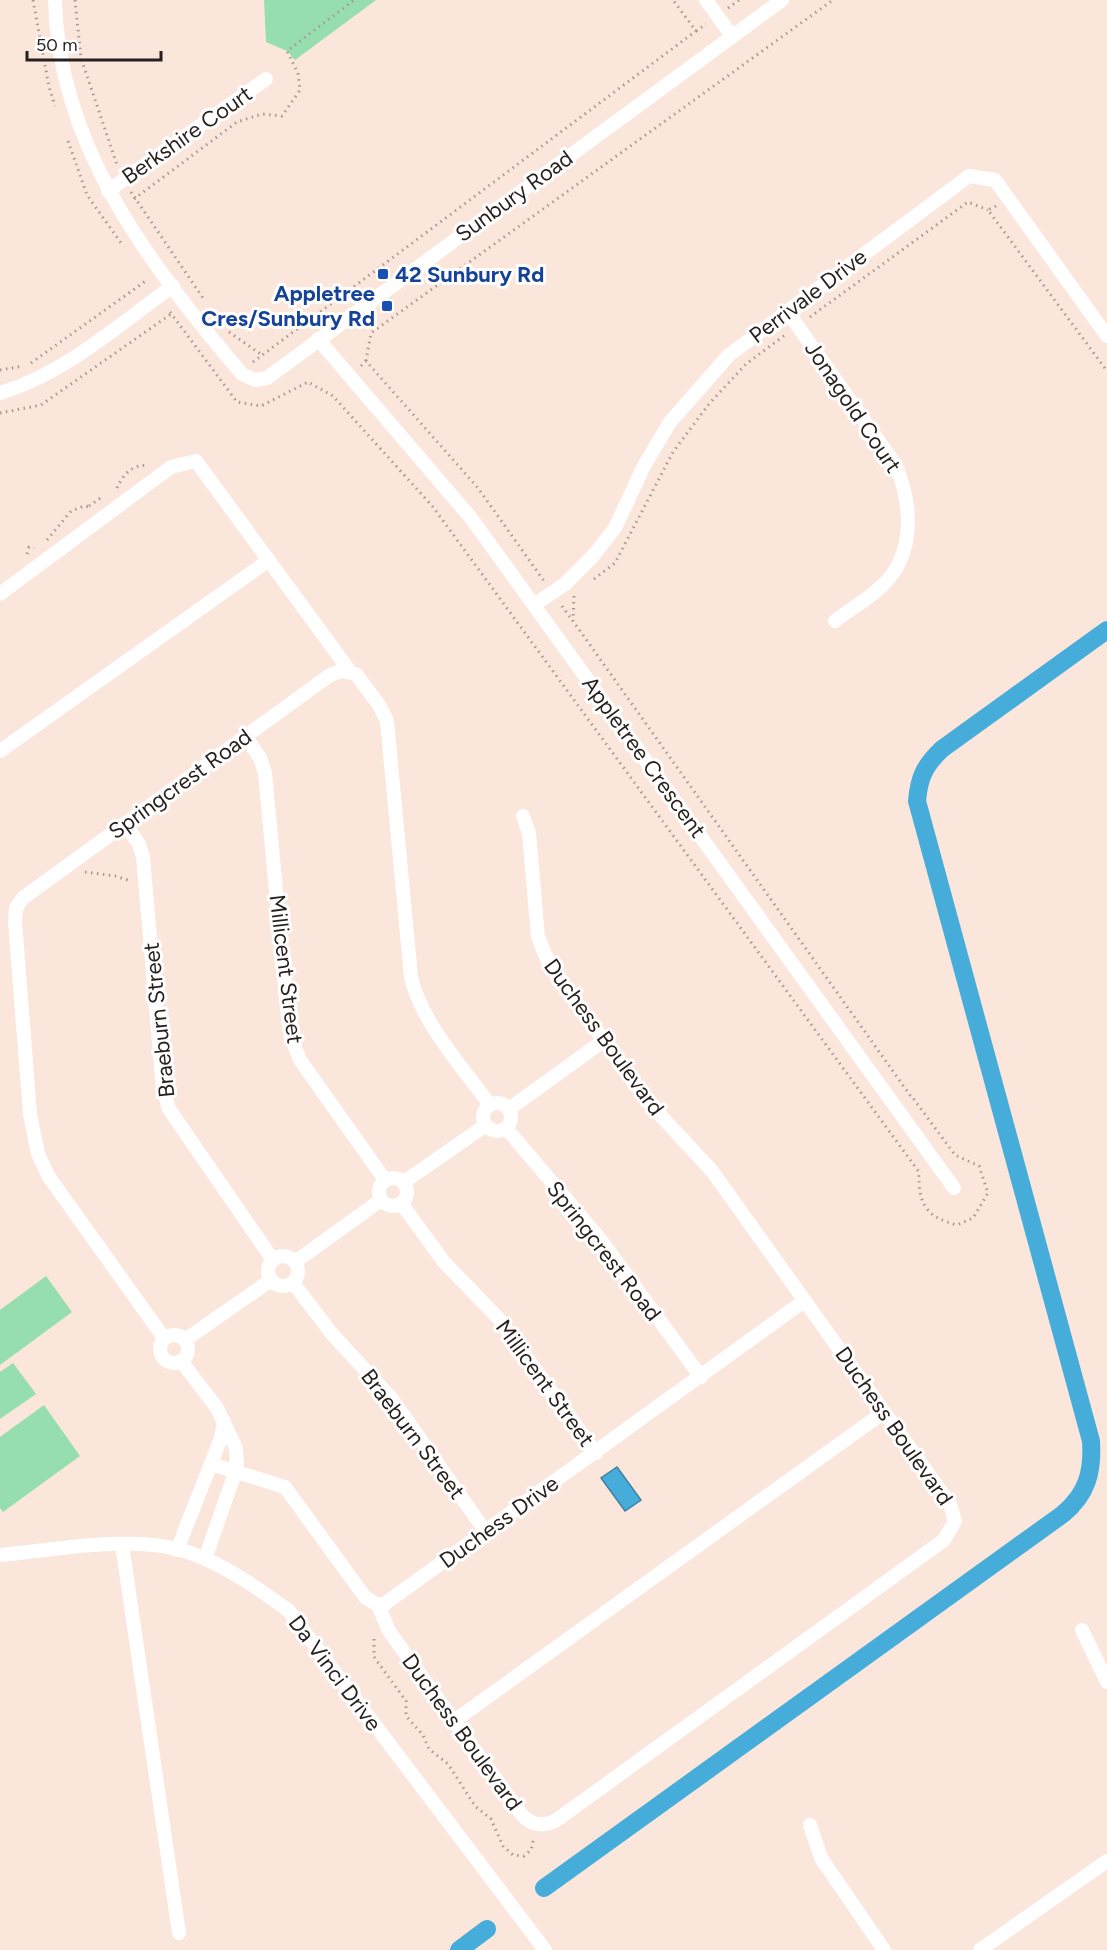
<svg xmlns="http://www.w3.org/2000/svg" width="1107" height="1950" viewBox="0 0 1107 1950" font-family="Figtree,sans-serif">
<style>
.green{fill:#96deb0}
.water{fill:#46adda;stroke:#3d82a1;stroke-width:1.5}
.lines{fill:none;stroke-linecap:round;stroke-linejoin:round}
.canal{stroke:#46adda;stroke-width:18}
.path{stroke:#a99992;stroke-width:3;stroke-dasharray:1.5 4.5;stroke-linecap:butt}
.street{stroke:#fff;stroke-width:14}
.transit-dot{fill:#1a4fb4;stroke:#fff;stroke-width:2}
.labels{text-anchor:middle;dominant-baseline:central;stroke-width:6;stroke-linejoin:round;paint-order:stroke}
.street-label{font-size:22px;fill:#271f1c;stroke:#fff}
.transit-label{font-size:22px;font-weight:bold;fill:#164399;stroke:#fff;text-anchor:start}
</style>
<rect width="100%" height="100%" fill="#fbe6dc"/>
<g class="green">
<polygon points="264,0 376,0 295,60 287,51 266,42"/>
<polygon points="46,1276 72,1312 0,1365 0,1310"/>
<polygon points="13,1363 36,1394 0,1419 0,1372"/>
<polygon points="44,1405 80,1456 3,1512 0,1508 0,1437"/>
</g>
<polygon class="water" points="617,1467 641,1500 625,1511 601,1478"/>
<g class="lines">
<g class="canal">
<path d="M544,1888l519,-374c24,-20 30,-42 28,-73l-174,-640c2,-24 8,-36 25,-52l165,-119"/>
<polyline points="459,1950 487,1929"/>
</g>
<g class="path">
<polyline points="33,0 49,87 55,106"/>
<polyline points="75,0 81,58 117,165"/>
<polyline points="728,8 739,0"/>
<polyline points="696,31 706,24"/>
<polyline points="68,141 87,195 121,243"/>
<polyline points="131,192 205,301"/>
<polyline points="134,199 237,122 262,114 282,116 300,90 298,73 287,51 354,0"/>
<polyline points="996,206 988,210 1107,371"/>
<path d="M170,312l67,90 24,4 47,-24 25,14 100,111 486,665c-1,32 7,45 38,53l16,-7 15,-25 -9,-27 -24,-11 -42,-57"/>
<polyline points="810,317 968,202 988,210"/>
<polyline points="229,332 262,355"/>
<polyline points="366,361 371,333 833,0"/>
<polyline points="253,362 696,31 673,0"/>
<polyline points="31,363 147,280"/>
<polyline points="361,366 366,361 478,488 544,581"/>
<polyline points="0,370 23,366"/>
<polyline points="0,413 41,405 171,314"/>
<path d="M117,488c5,-12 16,-25 30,-22"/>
<polyline points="89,506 102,497"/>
<polyline points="47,540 71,511 84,506 91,507"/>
<polyline points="27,554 29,547 34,548"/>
<polyline points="594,579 615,563 673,452 709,404 746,364 785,335"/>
<polyline points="574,596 573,621 912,1098"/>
<polyline points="562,606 572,620"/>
<polyline points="85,872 115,876 131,881"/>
<polyline points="374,1639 374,1657 406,1701 406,1716 423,1735 429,1749 448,1764 475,1806 491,1819 503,1846 513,1855 524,1856 531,1850 534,1837"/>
</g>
<g class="street">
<path d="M55,0c3,147 96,266 187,374l13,6 12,-2 515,-378"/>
<polyline points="706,0 732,36"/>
<polyline points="108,191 266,79"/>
<path d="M787,311l108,153c17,38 21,89 -12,121 -14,14 -33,24 -48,36"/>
<polyline points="318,339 471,518 954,1188"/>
<path d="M0,393c65,-19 119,-69 173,-107"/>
<polyline points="0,594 171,467 196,461 349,670"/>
<polyline points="534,605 565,584 593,556 615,528 644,466 670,422 729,355 969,176 995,180 1107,336"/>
<polyline points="246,737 260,758 265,773 288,1019 290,1034 300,1060 385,1180"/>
<polyline points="0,751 269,560"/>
<polyline points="125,824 139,844 143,857 163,1089 169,1109 273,1260"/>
<circle cx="497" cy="1117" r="14"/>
<polyline points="509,1109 603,1041"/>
<polyline points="506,1128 600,1239 701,1377"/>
<circle cx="393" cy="1192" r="14"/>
<polyline points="404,1182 486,1125"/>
<polyline points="401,1203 444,1262 499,1319 596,1453"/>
<circle cx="283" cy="1271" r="15"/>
<polyline points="295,1262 381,1200"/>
<polyline points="293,1283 333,1335 392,1399 486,1532"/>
<circle cx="174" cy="1349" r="14"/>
<path d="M164,1338l-115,-161 -11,-23 -8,-40 -15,-192 1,-14 7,-10 307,-223 11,-4 15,3 23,31 8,16 24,256c10,45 52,91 79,128"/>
<polyline points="185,1340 271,1280"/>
<polyline points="181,1361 217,1408 236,1448 237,1467 205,1559"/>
<polyline points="211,1464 285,1487 365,1597 374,1603 383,1605 804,1301"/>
<polyline points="122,1545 179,1933"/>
<polyline points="177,1550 221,1438 224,1422"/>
<path d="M0,1555c56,-5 134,-21 188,-3 37,13 68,35 100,58l257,340"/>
<path d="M378,1605l11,26 133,184c10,11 23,12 36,4l386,-279 11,-19 -5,-17 -238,-333 -63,-68 -99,-137 -12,-29 -9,-104 -6,-17"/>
<polyline points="1082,1630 1107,1682"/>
<polyline points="454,1721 884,1412"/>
<polyline points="810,1825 821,1858 884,1950"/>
<polyline points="980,1950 1107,1861"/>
</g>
</g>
<g class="transit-dot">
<rect x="377" y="268" width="12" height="12" rx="3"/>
<rect x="381" y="300" width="12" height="12" rx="3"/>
</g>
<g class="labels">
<g class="street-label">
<text transform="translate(187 135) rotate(-35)">Berkshire Court</text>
<text transform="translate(514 196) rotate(-36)">Sunbury Road</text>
<text transform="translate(808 296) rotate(-37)">Perrivale Drive</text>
<text transform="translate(853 407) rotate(56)">Jonagold Court</text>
<text transform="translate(644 757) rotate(54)">Appletree Crescent</text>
<text transform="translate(180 784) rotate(-36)">Springcrest Road</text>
<text transform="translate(286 969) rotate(83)">Millicent Street</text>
<text transform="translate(159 1020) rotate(-96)">Braeburn Street</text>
<text transform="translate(604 1037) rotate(54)">Duchess Boulevard</text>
<text transform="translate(604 1251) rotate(52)">Springcrest Road</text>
<text transform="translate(545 1383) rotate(54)">Millicent Street</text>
<text transform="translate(894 1426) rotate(55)">Duchess Boulevard</text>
<text transform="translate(413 1434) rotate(53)">Braeburn Street</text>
<text transform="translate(499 1522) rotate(-36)">Duchess Drive</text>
<text transform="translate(335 1673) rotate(53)">Da Vinci Drive</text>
<text transform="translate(462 1732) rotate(54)">Duchess Boulevard</text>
</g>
<g class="transit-label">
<text x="395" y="274">42 Sunbury Rd</text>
<text x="375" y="293" text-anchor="end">Appletree<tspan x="375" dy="25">Cres/Sunbury Rd</tspan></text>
</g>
</g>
<path d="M27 51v9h134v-9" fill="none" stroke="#271f1c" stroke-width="3"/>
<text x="36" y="51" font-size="18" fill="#271f1c" stroke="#ffffff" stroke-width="4.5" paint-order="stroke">50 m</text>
</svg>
